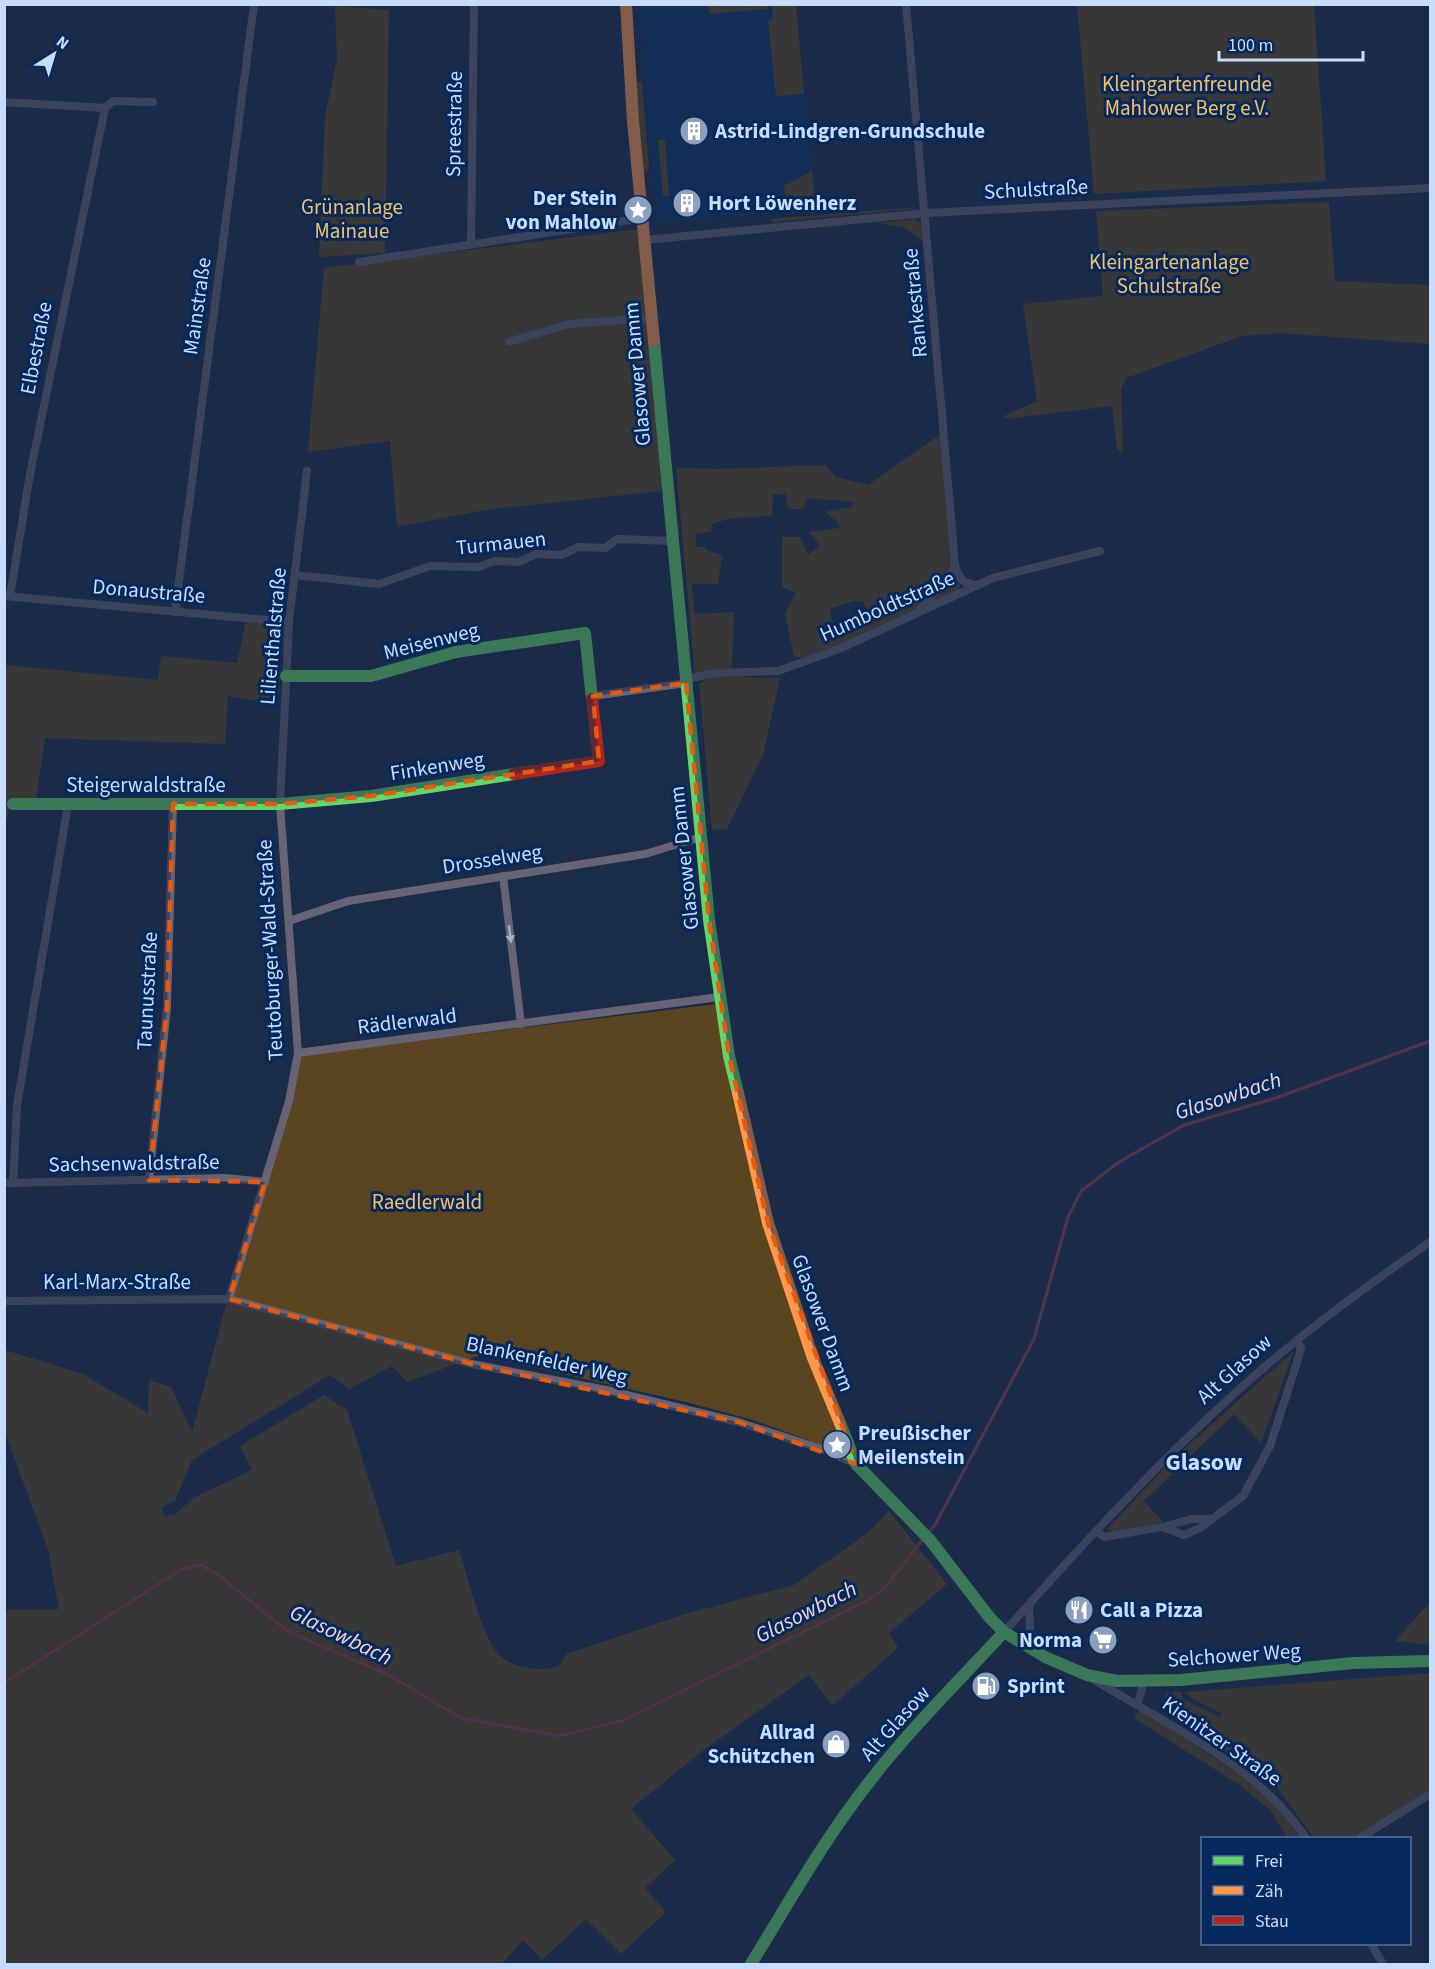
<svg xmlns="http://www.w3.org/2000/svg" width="1435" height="1969" viewBox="0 0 1435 1969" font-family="'Source Sans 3',sans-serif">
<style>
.built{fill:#0b3168}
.green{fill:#5a4520;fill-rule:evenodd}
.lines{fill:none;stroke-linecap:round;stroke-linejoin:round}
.stream{stroke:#973e47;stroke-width:3}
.street{stroke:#656374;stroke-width:8}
.fast{stroke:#63d668;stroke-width:12}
.slow{stroke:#ff974d;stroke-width:12}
.jam{stroke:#b3261e;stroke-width:12}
.oneway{fill:#a5b2ce}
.marked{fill:none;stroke:#e8590c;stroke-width:4.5;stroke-dasharray:12 8;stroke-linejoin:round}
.labels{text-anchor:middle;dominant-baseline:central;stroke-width:6;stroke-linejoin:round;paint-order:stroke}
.park-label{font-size:21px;fill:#f8c061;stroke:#05295d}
.street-label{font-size:21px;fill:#c8ddfe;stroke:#05295d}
.poi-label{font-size:21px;font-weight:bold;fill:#c8ddfe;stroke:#05295d;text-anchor:start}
.water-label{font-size:22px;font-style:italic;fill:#f1d4d3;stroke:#05295d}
.quarter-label{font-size:24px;font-weight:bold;fill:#c8ddfe;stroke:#05295d}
</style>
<rect width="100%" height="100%" fill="#192c49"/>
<polygon class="built" points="635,5 772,5 773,19 769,20 776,95 804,94 812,171 784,186 786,213 657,222 639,14"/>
<g class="green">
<polygon points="708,5 767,5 768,9 709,14"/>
<polygon points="772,5 796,5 804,94 776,96 768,20 773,19"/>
<polygon points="1077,5 1314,5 1326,181 1094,194"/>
<polygon points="335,6 389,10 385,253 319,257 325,116 337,59"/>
<polygon points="634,82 642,82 649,169 646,173 642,173"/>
<polygon points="665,139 669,196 663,196 658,140"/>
<polygon points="812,171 816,212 786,213 784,186"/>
<polygon points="1329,202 1335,281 1430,285 1430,344 1280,333 1242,336 1126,378 1121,389 1123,453 1117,449 1112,406 1005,419 1004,416 1037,401 1023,304 1103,296 1096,211"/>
<polygon points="916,207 913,209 773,222 770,219"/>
<polygon points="913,219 923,224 925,243 903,227 877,223"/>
<polygon points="638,229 663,491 490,509 397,527 390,441 308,452 324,268"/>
<path d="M942,433l19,150 -4,9 -30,15 -30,10 -26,15 -63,26 -14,-1 -9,-44 11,-20 -14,-6v-50h18l8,18 12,-10 -11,-13 30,-4v-5l-14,-11 26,-5 3,-5 -48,-4 -2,11h-16l-2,-15h-13l-1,22 -41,2 -19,6 -1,7 -16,3 2,13h8l1,3 16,5 -4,29h-26l2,30 40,-2 -2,58 -37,4 -19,-206 42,1 107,-4 11,12 32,8zM853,601h10l8,17 -37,16 -4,-25z"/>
<polygon points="246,621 285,626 277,704 228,696 225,744 45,738 36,800 11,803 5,825 5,665 158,680 161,656 237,663"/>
<polygon points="717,676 780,678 763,755 727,829 712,830 699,683"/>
<path d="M716,1004l19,101 106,334 -1,6 -7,4 -80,-29 -67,-18 -206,-47 -73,27 -15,-16 -43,23 -19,-14 -138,85 -17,41 -13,6 2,9 10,-1 21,-18 57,-27 -12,-24 84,-51 23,15 49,156 63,-16c8,25 22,80 36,100 12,18 44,22 63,17l9,-13 115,-39 112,-30 75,-53 20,-21 58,73 -58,49 9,15 -66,58 -23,-31 -108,77 -70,57 44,51 -30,28 21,24 -45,42 -35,-35 -44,41 -19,-20 -21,24h-497v-354l54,-1 -11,-60 -43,-116v-83l78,24 65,39 1,-33 22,7 21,45 35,-131 4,-6 71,-240z"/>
<polygon points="1294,1351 1261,1443 1234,1414 1144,1501 1163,1522 1112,1532 1107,1529 1176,1456"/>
<polygon points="1430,1602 1430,1645 1395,1641"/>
<polygon points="1430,1673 1430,1789 1356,1838 1314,1838 1275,1785 1176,1716 1176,1705 1165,1699 1166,1693 1181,1692 1183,1699 1220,1717 1221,1713 1191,1698 1186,1692"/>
<polygon points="1140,1709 1248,1780 1276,1804 1301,1838 1287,1838 1271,1811 1241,1786 1134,1718"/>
</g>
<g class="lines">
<g class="stream">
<polyline points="928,1533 935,1525 1034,1339 1068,1217 1081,1191 1119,1162 1184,1125 1276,1098 1430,1041"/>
<polyline points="4,1683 182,1569 201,1565 220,1576 287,1631 389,1675 461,1718 560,1736 624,1720 866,1601 884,1589 924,1538"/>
</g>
<g class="street">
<path d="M906,4l49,560c3,15 8,19 22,22"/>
<polyline points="4,102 105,108 113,101 153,102"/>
<polyline points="644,240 926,213 1430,188"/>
<polyline points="471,244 474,4"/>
<path d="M359,262c94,-14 188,-30 283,-44"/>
<polyline points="509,342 569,324 651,318"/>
<polyline points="295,575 379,584 430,566 478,567 495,561 518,562 536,554 562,555 578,547 605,548 617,539 672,541"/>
<polyline points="4,596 289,622"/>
<polyline points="10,596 30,474 105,108"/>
<polyline points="919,611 949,577 955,565"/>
<polyline points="175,612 254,4"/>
<polyline points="686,679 717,673 778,671 839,649 993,578 1100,551"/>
<polyline points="593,696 686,683"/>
<polyline points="503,876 521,1024"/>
<polyline points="289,921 348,901 645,854 701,837"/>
<polyline points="298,1053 719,997"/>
<polyline points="149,1180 167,1007 173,804"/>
<polyline points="4,1183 225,1178 265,1182"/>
<polyline points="13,1183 17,1105 68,805"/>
<polyline points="229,1299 289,1101 298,1053 280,804 289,622 307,471"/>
<polyline points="4,1301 229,1299 472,1364 606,1390 738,1422 825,1450 856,1464"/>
<polyline points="1162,1527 1184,1535 1200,1528 1243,1496 1270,1446 1299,1356 1301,1347 1296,1341"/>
<polyline points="1097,1531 1104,1537 1162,1527 1192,1519 1209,1519"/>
<polyline points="1029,1606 1030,1632 1043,1654"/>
<path d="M1004,1632c70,-78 141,-156 218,-227 65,-61 136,-113 208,-163"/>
<path d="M1093,1679c74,46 163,85 213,159"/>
<polyline points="1138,1703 1144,1681"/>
<polyline points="1360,1838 1430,1794"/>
<polyline points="1371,1944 1383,1964"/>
</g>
<g class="fast">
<polyline points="654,341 709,920 729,1056 738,1093"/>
<polyline points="286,676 371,676 456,652 585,633 592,699"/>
<polyline points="13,804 280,804 371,796 514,774"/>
<polyline points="840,1423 856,1464 930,1540 990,1618 1004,1632 1045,1657 1087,1675 1117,1681 1181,1680 1353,1663 1430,1661"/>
<path d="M751,1964c38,-62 74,-126 119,-183 41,-53 89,-100 134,-149"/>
</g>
<g class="slow">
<polyline points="626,4 633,121 654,341"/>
<polyline points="738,1093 768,1223 813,1358 840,1423"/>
</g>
<polyline class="jam" points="514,774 599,761 592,699"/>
</g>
<defs><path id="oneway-solid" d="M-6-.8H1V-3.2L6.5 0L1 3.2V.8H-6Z" transform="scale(1.5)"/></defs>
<use class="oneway" href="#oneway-solid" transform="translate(510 934) rotate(83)"/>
<path d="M0 0H1435V1969H0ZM686,683l23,237 20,136 39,167 88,241 -118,-42 -266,-58 -243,-65 36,-117 -116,-2 18,-173 6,-203h107l91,-8 228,-35 -6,-65z" fill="#192c49" fill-opacity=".55" fill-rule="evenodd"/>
<path class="marked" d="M686,683l23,237 20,136 39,167 88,241 -118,-42 -266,-58 -243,-65 36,-117 -116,-2 18,-173 6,-203h107l91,-8 228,-35 -6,-65z"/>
<defs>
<g id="building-disc" transform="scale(1.5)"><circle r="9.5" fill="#8b9fbf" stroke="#05295d"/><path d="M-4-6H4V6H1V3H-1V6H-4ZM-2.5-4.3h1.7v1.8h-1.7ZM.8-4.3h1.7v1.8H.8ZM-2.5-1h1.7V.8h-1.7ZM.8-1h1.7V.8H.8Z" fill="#fff"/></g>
<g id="sight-disc" transform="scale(1.5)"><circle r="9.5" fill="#8b9fbf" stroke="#05295d"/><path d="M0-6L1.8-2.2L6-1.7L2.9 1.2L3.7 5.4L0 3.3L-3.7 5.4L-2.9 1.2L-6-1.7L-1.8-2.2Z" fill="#fff"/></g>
<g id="restaurant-disc" transform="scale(1.5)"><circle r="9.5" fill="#8b9fbf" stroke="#05295d"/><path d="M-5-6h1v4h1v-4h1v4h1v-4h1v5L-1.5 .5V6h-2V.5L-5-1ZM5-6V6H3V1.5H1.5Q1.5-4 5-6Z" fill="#fff"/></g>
<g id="supermarket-disc" transform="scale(1.5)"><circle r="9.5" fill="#8b9fbf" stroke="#05295d"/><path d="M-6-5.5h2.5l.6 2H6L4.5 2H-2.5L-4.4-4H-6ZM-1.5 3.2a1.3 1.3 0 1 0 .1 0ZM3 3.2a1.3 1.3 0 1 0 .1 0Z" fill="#fff"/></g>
<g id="fuel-disc" transform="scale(1.5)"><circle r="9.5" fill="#8b9fbf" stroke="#05295d"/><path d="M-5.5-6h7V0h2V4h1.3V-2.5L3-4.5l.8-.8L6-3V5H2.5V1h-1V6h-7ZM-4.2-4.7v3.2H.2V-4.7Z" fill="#fff"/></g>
<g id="shop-disc" transform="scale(1.5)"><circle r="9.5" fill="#8b9fbf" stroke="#05295d"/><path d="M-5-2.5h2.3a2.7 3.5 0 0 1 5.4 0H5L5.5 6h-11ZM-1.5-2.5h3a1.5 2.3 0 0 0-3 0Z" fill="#fff"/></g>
</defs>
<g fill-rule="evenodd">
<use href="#building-disc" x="694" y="131"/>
<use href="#building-disc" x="687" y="203"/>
<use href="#sight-disc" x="638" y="210"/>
<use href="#sight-disc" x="837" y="1445"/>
<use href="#restaurant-disc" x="1079" y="1610"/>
<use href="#supermarket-disc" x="1103" y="1640"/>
<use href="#fuel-disc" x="986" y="1686"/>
<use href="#shop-disc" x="836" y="1744"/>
</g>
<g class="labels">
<g class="park-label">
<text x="1187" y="84">Kleingartenfreunde<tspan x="1187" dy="24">Mahlower Berg e.V.</tspan></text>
<text x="352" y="207">Grünanlage<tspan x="352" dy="24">Mainaue</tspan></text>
<text x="1169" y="262">Kleingartenanlage<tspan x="1169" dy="24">Schulstraße</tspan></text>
<text x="427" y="1202">Raedlerwald</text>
</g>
<g class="street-label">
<text transform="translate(454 124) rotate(-89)">Spreestraße</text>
<text transform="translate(1036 189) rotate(-3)">Schulstraße</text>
<text transform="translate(915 303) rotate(-95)">Rankestraße</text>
<text transform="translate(197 306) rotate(-82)">Mainstraße</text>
<text transform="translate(36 348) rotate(-79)">Elbestraße</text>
<text transform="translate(637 374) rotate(-95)">Glasower Damm</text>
<text transform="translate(501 543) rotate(-6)">Turmauen</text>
<text transform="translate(149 591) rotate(5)">Donaustraße</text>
<text transform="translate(887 606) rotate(-24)">Humboldtstraße</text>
<text transform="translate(273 636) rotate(-85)">Lilienthalstraße</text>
<text transform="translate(431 641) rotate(-14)">Meisenweg</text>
<text transform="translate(437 766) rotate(-9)">Finkenweg</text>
<text x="146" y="785">Steigerwaldstraße</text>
<text transform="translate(684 858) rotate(-96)">Glasower Damm</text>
<text transform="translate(492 859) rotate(-9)">Drosselweg</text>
<text transform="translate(270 950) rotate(-93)">Teutoburger-Wald-Straße</text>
<text transform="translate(147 991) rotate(-87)">Taunusstraße</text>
<text transform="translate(407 1021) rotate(-7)">Rädlerwald</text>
<text transform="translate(134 1163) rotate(-1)">Sachsenwaldstraße</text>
<text x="117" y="1282">Karl-Marx-Straße</text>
<text transform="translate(823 1323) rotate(70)">Glasower Damm</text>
<text transform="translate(547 1360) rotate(12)">Blankenfelder Weg</text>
<text transform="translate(1234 1369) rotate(-42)">Alt Glasow</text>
<text transform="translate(1234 1655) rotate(-4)">Selchower Weg</text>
<text transform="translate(895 1723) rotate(-48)">Alt Glasow</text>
<text transform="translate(1222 1741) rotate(35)">Kienitzer Straße</text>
</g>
<g class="poi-label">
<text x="715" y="131">Astrid-Lindgren-Grundschule</text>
<text x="617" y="198" text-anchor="end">Der Stein<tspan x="617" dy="24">von Mahlow</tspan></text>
<text x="708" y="203">Hort Löwenherz</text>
<text x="858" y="1433">Preußischer<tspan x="858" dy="24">Meilenstein</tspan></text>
<text x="1100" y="1610">Call a Pizza</text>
<text x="1082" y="1640" text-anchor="end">Norma</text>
<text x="1007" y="1686">Sprint</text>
<text x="815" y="1732" text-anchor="end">Allrad<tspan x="815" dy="24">Schützchen</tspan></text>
</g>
<g class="water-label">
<text transform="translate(1228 1096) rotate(-18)">Glasowbach</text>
<text transform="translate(806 1612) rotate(-27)">Glasowbach</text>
<text transform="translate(341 1635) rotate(26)">Glasowbach</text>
</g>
<g class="quarter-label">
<text x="1204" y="1462">Glasow</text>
</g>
</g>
<rect width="1435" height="1969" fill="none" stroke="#c8ddfe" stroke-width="12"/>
<rect x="1201" y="1837" width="210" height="108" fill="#05295d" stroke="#53719d" stroke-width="1.5"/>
<rect x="1213" y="1856" width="30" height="9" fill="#63d668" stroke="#53719d" stroke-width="1.5"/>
<text x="1255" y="1867" font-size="18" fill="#c8ddfe">Frei</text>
<rect x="1213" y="1886" width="30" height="9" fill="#ff974d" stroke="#53719d" stroke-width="1.5"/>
<text x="1255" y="1897" font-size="18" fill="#c8ddfe">Zäh</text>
<rect x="1213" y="1916" width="30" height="9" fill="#b3261e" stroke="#53719d" stroke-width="1.5"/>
<text x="1255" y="1927" font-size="18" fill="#c8ddfe">Stau</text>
<g transform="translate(54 54) rotate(37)" stroke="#05295d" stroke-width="4.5" paint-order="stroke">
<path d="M0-4.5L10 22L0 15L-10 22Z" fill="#c8ddfe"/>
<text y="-9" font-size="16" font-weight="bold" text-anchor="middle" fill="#c8ddfe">N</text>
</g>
<path d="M1219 51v9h144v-9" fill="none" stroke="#c8ddfe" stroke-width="3"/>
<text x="1228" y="51" font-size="18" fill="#c8ddfe" stroke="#05295d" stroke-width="4.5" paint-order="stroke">100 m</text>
</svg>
